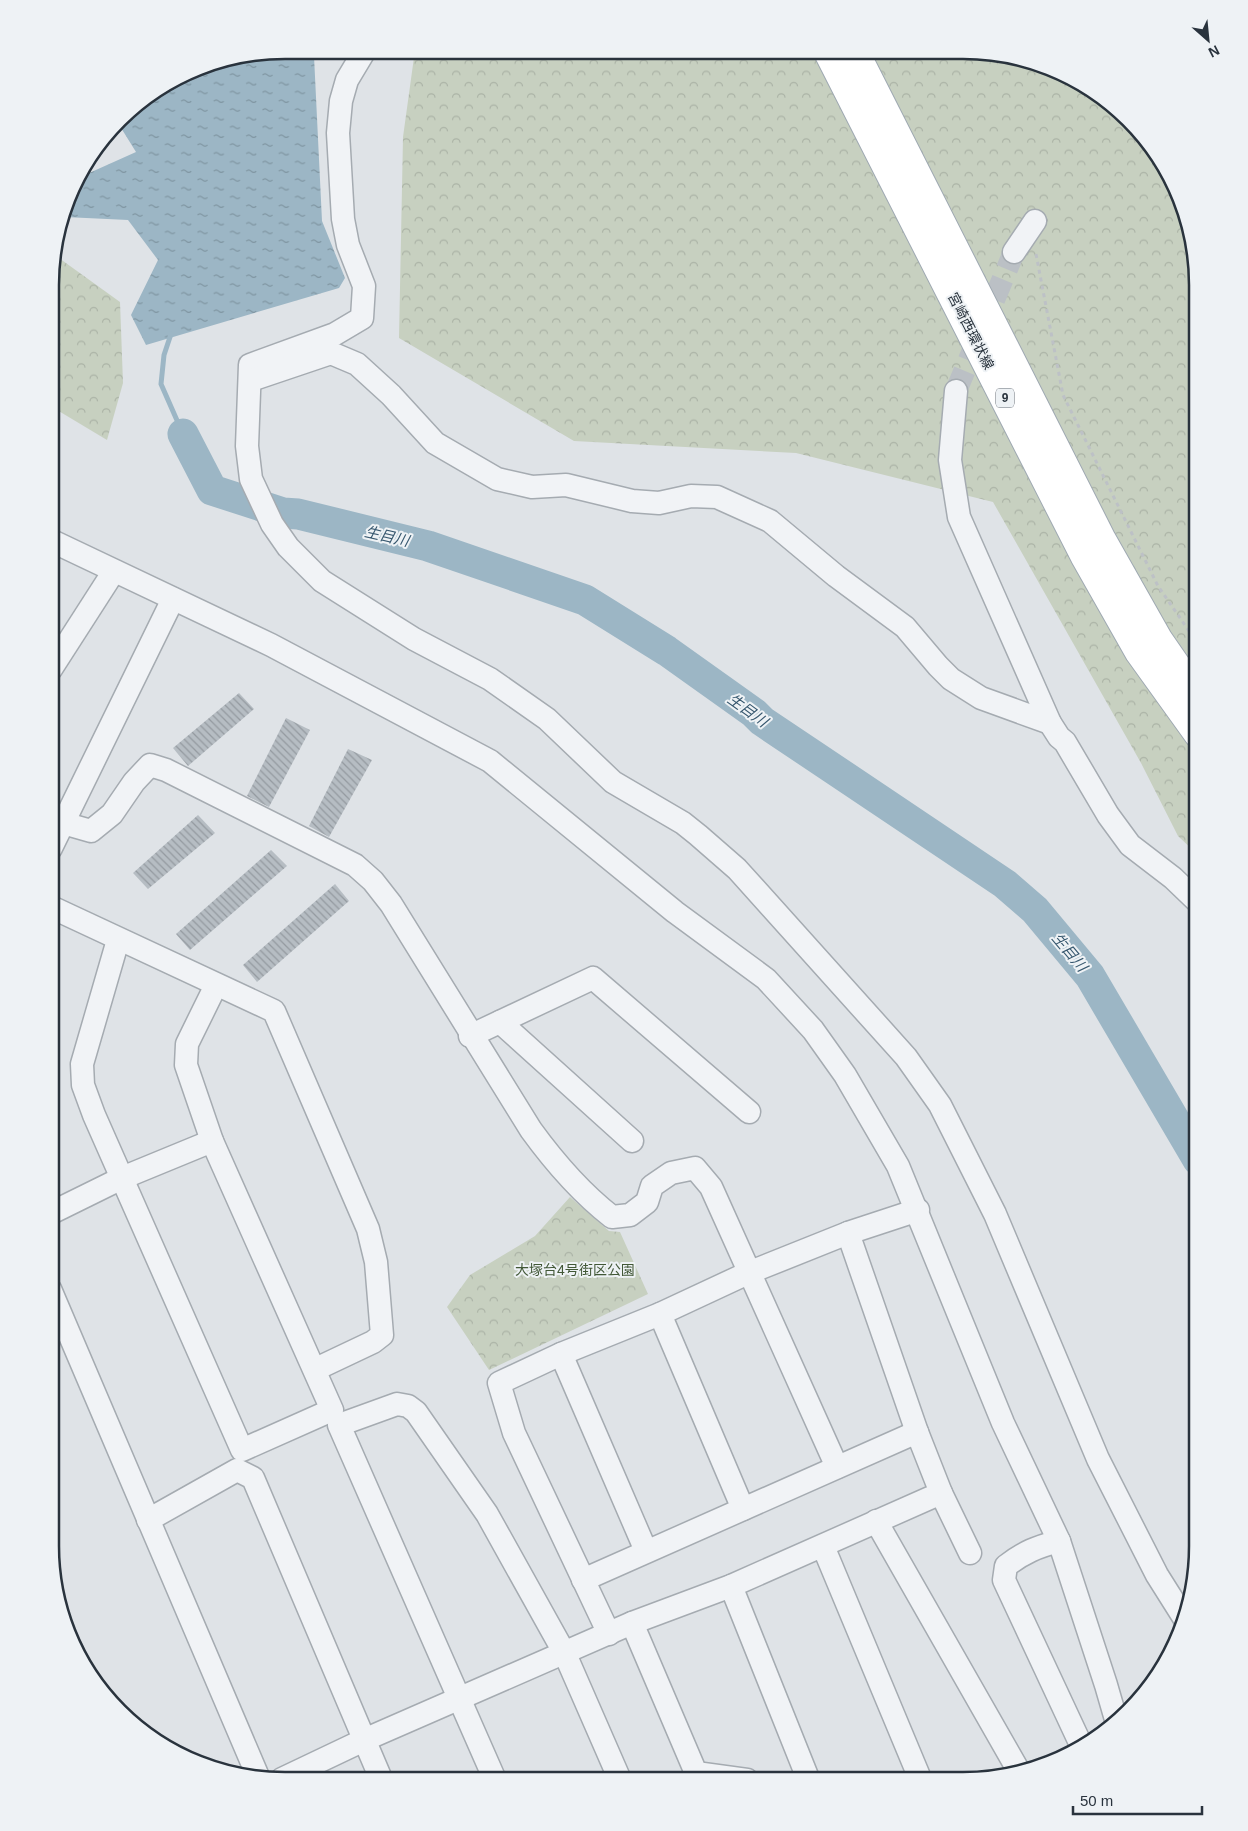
<svg xmlns="http://www.w3.org/2000/svg" width="1248" height="1831" viewBox="0 0 1248 1831" font-family="Arial,'Noto Sans JP',sans-serif">
<style>
.forest{fill:url(#forest-crowns)}
.water{fill:url(#water-ripples)}
.lines{fill:none;stroke-linecap:round;stroke-linejoin:round}
.stream{stroke:#9cb6c5;stroke-width:5}
.river{stroke:#9cb6c5;stroke-width:31}
.building{fill:url(#building-back-hatch)}
.minor-tunnel{stroke:#bbc0c5;stroke-width:22;stroke-dasharray:22 11;stroke-linecap:butt}
.minor-casing{stroke:#a5abb1;stroke-width:25}
.major-casing{stroke:#9fa9b2;stroke-width:30}
.path{stroke:#bdc1c6;stroke-width:3;stroke-dasharray:4 4;stroke-linecap:butt}
.minor{stroke:#f1f3f6;stroke-width:22}
.major{stroke:#fff;stroke-width:28}
.labels{text-anchor:middle;dominant-baseline:central;stroke-width:4;stroke-linejoin:round;paint-order:stroke}
.shield{fill:#eef2f5;stroke:#646c74;stroke-width:1}
.shield-label{font-size:12px;font-weight:bold;fill:#29333d}
.street-label{font-size:14px;fill:#29333d;stroke:#eef2f5}
.park-label{font-size:14px;fill:#425837;stroke:#eef2f5}
.water-label{font-size:15px;font-style:italic;fill:#36576e;stroke:#eef2f5}
.rim{fill:none;stroke:#29333d;stroke-width:2.5}
</style>
<defs>
<pattern id="forest-crowns" width="20" height="18" patternUnits="userSpaceOnUse" patternTransform="scale(1.25)"><rect width="20" height="18" fill="#c7d0c0"/><path d="M2 6a3 3 0 1 1 6 0M12 15a3 3 0 1 1 6 0" fill="none" stroke="#abb3a6"/></pattern>
<pattern id="water-ripples" width="26" height="14" patternUnits="userSpaceOnUse" patternTransform="scale(1.25)"><rect width="26" height="14" fill="#9cb6c5"/><path d="M2 4q2-2 4 0t4 0M15 11q2-2 4 0t4 0" fill="none" stroke="#7f95a1"/></pattern>
<pattern id="building-back-hatch" width="6" height="6" patternUnits="userSpaceOnUse" patternTransform="scale(1.25)"><rect width="6" height="6" fill="#b6bdc3"/><path d="M-1 5l2 2M0 0l6 6M5-1l2 2" fill="none" stroke="#949aa0"/></pattern>
</defs>
<rect width="100%" height="100%" fill="#dfe3e7"/>
<g class="forest">
<polygon points="415,50 994,52 1053,68 1106,98 1174,181 1198,285 1198,855 1178,836 1141,763 993,502 796,453 574,441 399,338 403,137"/>
<polygon points="52,253 120,302 123,383 107,440 52,407"/>
<polygon points="570,1197 609,1231 620,1232 648,1294 489,1370 447,1307 470,1275 535,1236"/>
</g>
<polygon class="water" points="285,50 320,50 314,56 322,221 345,278 339,288 146,345 131,315 158,260 128,220 65,217 78,178 136,152 118,123 130,108 209,63"/>
<g class="lines">
<polyline class="stream" points="171,334 164,355 161,384 183,434"/>
<polyline class="river" points="183,434 212,490 283,513 298,514 428,546 585,600 667,651 754,713 762,721 1005,884 1035,910 1090,976 1198,1160"/>
</g>
<g class="building">
<polygon points="239,693 254,709 188,766 173,748"/>
<polygon points="286,718 310,730 269,807 247,796"/>
<polygon points="348,749 372,760 329,837 309,826"/>
<polygon points="198,815 215,833 148,889 133,873"/>
<polygon points="271,850 287,866 190,950 176,934"/>
<polygon points="335,884 349,901 257,982 243,965"/>
</g>
<g class="lines">
<polyline class="minor-tunnel" points="956,391 1014,252"/>
<g class="minor-casing">
<g id="minor">
<polyline points="365,50 347,80 341,101 338,133 343,219 348,245 364,286 362,318 335,334 250,365 247,446 251,479 272,524 288,547 322,581 414,639 490,679 547,719 613,782 683,823 698,835 737,869 906,1057 940,1105 995,1214 1098,1459 1157,1575 1186,1621"/>
<polyline points="1014,252 1035,221"/>
<polyline points="251,380 331,353 357,364 391,395 435,443 497,479 532,487 566,485 632,501 659,503 691,496 717,497 770,521 836,576 905,627 938,666 951,679 981,698 1050,723"/>
<polyline points="956,391 950,460 959,517 1050,723 1059,737 1065,742 1108,815 1130,845 1173,878 1198,902"/>
<polyline points="52,541 271,645 490,761 675,912 766,979 813,1030 845,1075 898,1166 1003,1423 1059,1541 1106,1685 1117,1723"/>
<polyline points="51,669 114,571"/>
<path d="M51,817l12,6 28,8 21,-17 22,-32 16,-17 16,5 189,95 18,16 18,23 140,226c24,33 49,62 81,87l18,-2 17,-13 5,-16 19,-13 24,-5 16,19 126,280"/>
<polyline points="51,848 173,599"/>
<polyline points="51,907 274,1011 368,1229 376,1262 382,1335 373,1342 316,1369"/>
<polyline points="118,940 82,1064 83,1085 94,1115 242,1450 332,1410 212,1141 186,1065 187,1044 216,985"/>
<polyline points="500,1022 632,1141"/>
<polyline points="470,1036 593,978 749,1112"/>
<polyline points="51,1213 122,1178 212,1141"/>
<polyline points="50,1289 259,1779"/>
<polyline points="660,1314 743,1509"/>
<polyline points="561,1354 646,1551"/>
<polyline points="941,1493 970,1553"/>
<polyline points="148,1520 237,1470 253,1478 381,1779"/>
<polyline points="876,1521 1017,1768"/>
<path d="M1059,1541c-22,6 -35,11 -53,25l-2,14 78,167"/>
<polyline points="823,1546 921,1781"/>
<polyline points="583,1580 917,1432"/>
<polyline points="731,1586 809,1781"/>
<polyline points="632,1623 696,1773 747,1780"/>
<polyline points="609,1634 514,1433 499,1383 561,1354 660,1314 748,1273 848,1233 918,1210"/>
<polyline points="282,1779 364,1740 632,1623 731,1586 941,1493 917,1432 848,1233"/>
<polyline points="495,1780 339,1425 397,1404 408,1406 416,1412 487,1514 565,1654 620,1780"/>
</g>
</g>
<g class="major-casing">
<g id="major">
<polyline points="828,52 1084,555 1139,652 1198,734"/>
<polyline points="855,52 1102,540 1158,639 1198,697"/>
</g>
</g>
<polyline class="path" points="1036,254 1063,395 1158,586 1198,644"/>
<use href="#minor" class="minor"/>
<use href="#major" class="major"/>
</g>
<g class="labels">
<rect class="shield" x="996" y="388.5" width="18" height="19" rx="4"/>
<g class="shield-label">
<text x="1005" y="398">9</text>
</g>
<g class="street-label">
<text transform="translate(971 331) rotate(63)">宮崎西環状線</text>
</g>
<g class="park-label">
<text x="575" y="1270">大塚台4号街区公園</text>
</g>
<g class="water-label">
<text transform="translate(387 536) rotate(13)">生目川</text>
<text transform="translate(748 710) rotate(36)">生目川</text>
<text transform="translate(1070 952) rotate(50)">生目川</text>
</g>
</g>
<path d="M0 0H1248V1831H0ZM285 59H963A226 226 0 0 1 1189 285V1546A226 226 0 0 1 963 1772H285A226 226 0 0 1 59 1546V285A226 226 0 0 1 285 59Z" fill="#eef2f5" fill-rule="evenodd"/>
<path class="rim" d="M285 59H963A226 226 0 0 1 1189 285V1546A226 226 0 0 1 963 1772H285A226 226 0 0 1 59 1546V285A226 226 0 0 1 285 59Z"/>
<g transform="translate(1208 40) rotate(153)" stroke="#eef2f5" stroke-width="4" paint-order="stroke">
<path d="M0-4L9 19L0 12L-9 19Z" fill="#29333d"/>
<text y="-8" font-size="14" font-weight="bold" text-anchor="middle" fill="#29333d">N</text>
</g>
<path d="M1073 1806v8h129v-8" fill="none" stroke="#29333d" stroke-width="2.5"/>
<text x="1080" y="1806" font-size="15" fill="#29333d" stroke="#eef2f5" stroke-width="4" paint-order="stroke">50 m</text>
</svg>
